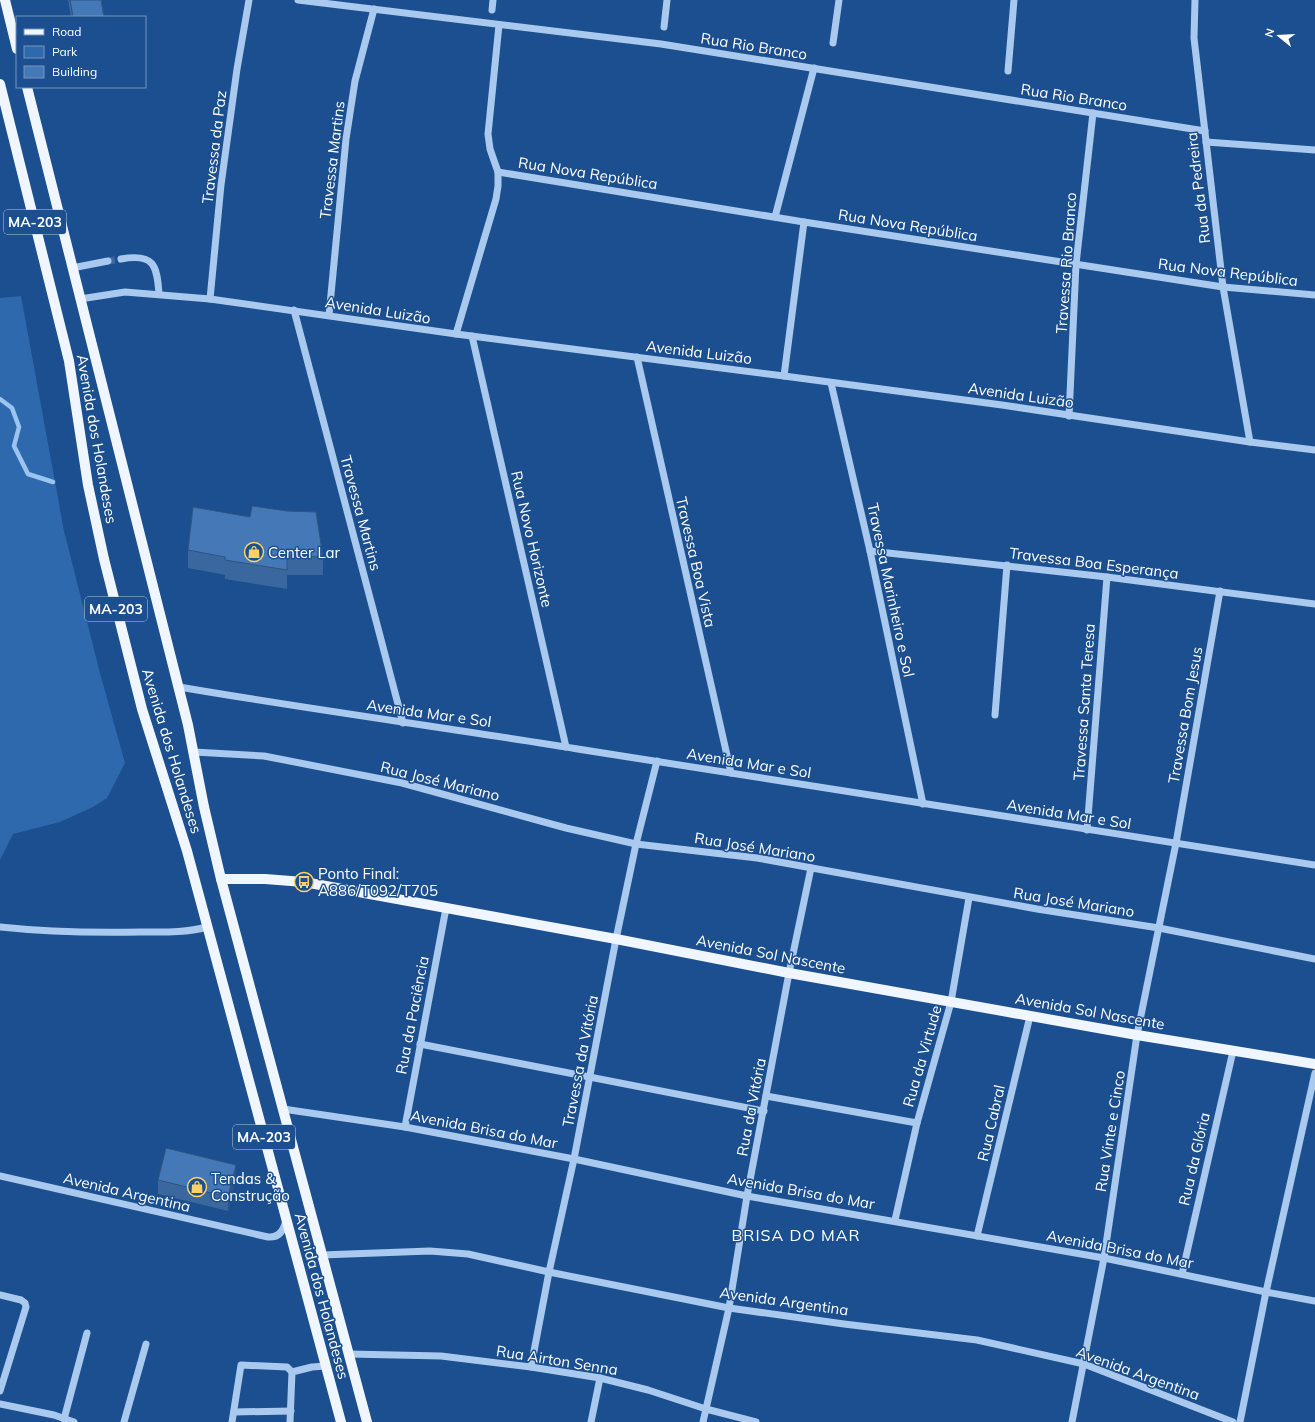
<svg xmlns="http://www.w3.org/2000/svg" width="1315" height="1422" viewBox="0 0 1315 1422" font-family="Mulish,sans-serif">
<style>
.green{fill:#2e69ad}
.lines{fill:none;stroke-linecap:round;stroke-linejoin:round}
.stream{stroke:#9cc4f0;stroke-width:4.5}
.minor-tunnel{stroke:#3d69a0;stroke-width:7;stroke-dasharray:7 3.5;stroke-linecap:butt}
.minor{stroke:#a9c9ee;stroke-width:7}
.major{stroke:#f0f6ff;stroke-width:10}
.wall{fill:#3a679d}
.shaded-wall{fill:#305480}
.building{fill:#4478b7;stroke:#305480}
.labels{text-anchor:middle;dominant-baseline:central;stroke-width:3;stroke-linejoin:round;paint-order:stroke}
.shield{fill:#1b4f8f;stroke:#bbcadd;stroke-width:1}
.shield-label{font-size:14px;font-weight:bold;fill:#fff}
.street-label{font-size:15px;fill:#fff;stroke:#1b4f8f}
.poi-label{font-size:15px;fill:#fff;stroke:#1b4f8f;text-anchor:start}
.neighbourhood-label{font-size:16px;letter-spacing:1px;fill:#fff;stroke:#1b4f8f}
</style>
<rect width="100%" height="100%" fill="#1b4f8f"/>
<polygon class="green" points="21,296 64,531 100,673 125,763 107,798 93,807 60,822 13,834 0,860 0,298"/>
<g class="lines">
<polyline class="stream" points="0,399 12,408 19,427 14,446 28,474 53,482"/>
<polyline class="minor-tunnel" points="108,261 121,259"/>
<g class="minor">
<polyline points="298,0 661,44 1205,131"/>
<polyline points="1195,0 1194,38 1223,287 1250,442"/>
<polyline points="492,10 493,0"/>
<polyline points="664,27 667,0"/>
<polyline points="833,43 839,0"/>
<polyline points="1008,71 1014,0"/>
<polyline points="1206,142 1315,150"/>
<polyline points="498,172 804,222 1223,287 1315,295"/>
<polyline points="775,217 814,68"/>
<path d="M121,259c33,-6 36,6 38,35"/>
<polyline points="72,268 108,261"/>
<polyline points="80,299 125,292 210,299 456,334 784,376 1002,405 1250,442 1315,450"/>
<polyline points="210,299 221,185 237,69 249,0"/>
<polyline points="294,310 403,723"/>
<polyline points="329,315 346,139 355,81 374,9"/>
<polyline points="456,334 496,199 498,186 498,172 490,149 488,134 499,25"/>
<polyline points="472,336 566,747"/>
<polyline points="637,357 731,773"/>
<polyline points="784,376 804,222"/>
<polyline points="831,383 870,551 923,804"/>
<polyline points="1069,416 1076,264 1093,113"/>
<polyline points="870,551 1107,577 1315,604"/>
<path d="M179,687c135,23 270,41 405,63 244,38 487,77 731,115"/>
<polyline points="995,715 1007,565"/>
<polyline points="194,752 264,756 402,783 566,828 636,844 757,858 1037,909 1159,928 1315,959"/>
<polyline points="1087,830 1107,577"/>
<path d="M0,927c47,5 93,6 141,5 22,0 44,1 66,-5"/>
<polyline points="420,1044 764,1111"/>
<polyline points="766,1096 917,1123"/>
<polyline points="283,1109 405,1127 574,1159 747,1196 1104,1258 1266,1292 1315,1301"/>
<polyline points="405,1127 446,908"/>
<path d="M0,1176l268,61c11,1 16,-7 18,-17"/>
<polyline points="895,1220 917,1123 951,1002 969,898"/>
<polyline points="977,1236 1030,1016"/>
<polyline points="322,1255 430,1251 468,1254 549,1272 729,1308 844,1324 977,1340 1084,1364 1233,1422"/>
<polyline points="1182,1274 1233,1051"/>
<polyline points="0,1295 21,1300 25,1303 26,1307 0,1391"/>
<polyline points="349,1354 441,1356 531,1367 600,1378 648,1390 706,1409 756,1422"/>
<polyline points="531,1367 549,1272 574,1159 616,939 636,844 657,761"/>
<polyline points="0,1404 54,1415 74,1422"/>
<polyline points="234,1412 291,1411"/>
<polyline points="64,1419 87,1333"/>
<polyline points="124,1422 146,1344"/>
<polyline points="232,1422 241,1365 287,1367 292,1372"/>
<polyline points="290,1422 292,1372 312,1367 326,1366"/>
<polyline points="591,1422 600,1378"/>
<polyline points="703,1422 729,1308 747,1196 789,973 811,868"/>
<polyline points="1072,1422 1104,1258 1137,1035 1176,843 1220,591"/>
<polyline points="1240,1422 1266,1292 1315,1073"/>
</g>
<g class="major">
<polyline points="5,0 17,49"/>
<polyline points="0,84 69,361 88,485 104,559 142,709 187,851 341,1422"/>
<polyline points="27,87 188,725 204,807 221,879 367,1422"/>
<polyline points="221,879 265,879 304,882 616,939 789,973 1137,1035 1315,1064"/>
</g>
</g>
<g class="wall">
<polygon points="68,0 101,0 104,17 71,17"/>
<polygon points="188,550 323,557 323,575 287,575 287,589 225,579 225,575 188,568"/>
<polygon points="236,1179 228,1211 158,1194 158,1180"/>
</g>
<polygon class="shaded-wall" points="236,1165 236,1179 228,1211 228,1197"/>
<g class="building">
<polygon points="70,0 101,0 104,17 73,17"/>
<polygon points="252,506 287,511 316,512 323,557 287,556 287,570 225,560 225,557 188,550 193,507 250,517"/>
<polygon points="166,1148 236,1165 228,1197 158,1180"/>
</g>
<defs>
<g id="shop-ring" transform="scale(1)"><circle r="9.5" fill="#1b4f8f" stroke="#ffd166" stroke-width="1.5"/><path d="M-5-2.5h2.3a2.7 3.5 0 0 1 5.4 0H5L5.5 6h-11ZM-1.5-2.5h3a1.5 2.3 0 0 0-3 0Z" fill="#ffd166"/></g>
<g id="bus-ring" transform="scale(1)"><circle r="9.5" fill="#1b4f8f" stroke="#ffd166" stroke-width="1.5"/><path d="M-5-6H5V4H4V6H2V4H-2V6H-4V4H-5ZM-3.5-4V0h7V-4ZM-3.5 1.2v1.5H-2V1.2ZM2 1.2v1.5H3.5V1.2Z" fill="#ffd166"/></g>
</defs>
<g fill-rule="evenodd">
<use href="#shop-ring" x="254" y="552"/>
<use href="#bus-ring" x="304" y="882"/>
<use href="#shop-ring" x="197" y="1187"/>
</g>
<g class="labels">
<g class="shield">
<rect x="4" y="210" width="62" height="24" rx="3"/>
<rect x="85" y="597" width="62" height="24" rx="3"/>
<rect x="233" y="1125" width="62" height="24" rx="3"/>
</g>
<g class="shield-label">
<text x="35" y="222">MA-203</text>
<text x="116" y="609">MA-203</text>
<text x="264" y="1137">MA-203</text>
</g>
<g class="street-label">
<text transform="translate(754 46) rotate(9)">Rua Rio Branco</text>
<text transform="translate(1074 97) rotate(9)">Rua Rio Branco</text>
<text transform="translate(214 147) rotate(-83)">Travessa da Paz</text>
<text transform="translate(332 160) rotate(-83)">Travessa Martins</text>
<text transform="translate(588 173) rotate(9)">Rua Nova República</text>
<text transform="translate(1198 188) rotate(-97)">Rua da Pedreira</text>
<text transform="translate(908 225) rotate(9)">Rua Nova República</text>
<text transform="translate(1066 263) rotate(-86)">Travessa Rio Branco</text>
<text transform="translate(1228 272) rotate(7)">Rua Nova República</text>
<text transform="translate(378 310) rotate(9)">Avenida Luizão</text>
<text transform="translate(699 352) rotate(7)">Avenida Luizão</text>
<text transform="translate(1021 395) rotate(8)">Avenida Luizão</text>
<text transform="translate(97 439) rotate(80)">Avenida dos Holandeses</text>
<text transform="translate(361 513) rotate(75)">Travessa Martins</text>
<text transform="translate(532 539) rotate(77)">Rua Novo Horizonte</text>
<text transform="translate(696 562) rotate(77)">Travessa Boa Vista</text>
<text transform="translate(1094 563) rotate(7)">Travessa Boa Esperança</text>
<text transform="translate(891 590) rotate(78)">Travessa Marinheiro e Sol</text>
<text transform="translate(1084 702) rotate(-86)">Travessa Santa Teresa</text>
<text transform="translate(429 713) rotate(8)">Avenida Mar e Sol</text>
<text transform="translate(1185 715) rotate(-80)">Travessa Bom Jesus</text>
<text transform="translate(172 751) rotate(73)">Avenida dos Holandeses</text>
<text transform="translate(749 763) rotate(9)">Avenida Mar e Sol</text>
<text transform="translate(440 781) rotate(14)">Rua José Mariano</text>
<text transform="translate(1069 814) rotate(9)">Avenida Mar e Sol</text>
<text transform="translate(755 847) rotate(9)">Rua José Mariano</text>
<text transform="translate(1074 902) rotate(9)">Rua José Mariano</text>
<text transform="translate(771 954) rotate(11)">Avenida Sol Nascente</text>
<text transform="translate(1090 1011) rotate(10)">Avenida Sol Nascente</text>
<text transform="translate(412 1015) rotate(-79)">Rua da Paciência</text>
<text transform="translate(922 1056) rotate(-74)">Rua da Virtude</text>
<text transform="translate(580 1061) rotate(-79)">Travessa da Vitória</text>
<text transform="translate(751 1107) rotate(-79)">Rua da Vitória</text>
<text transform="translate(991 1123) rotate(-77)">Rua Cabral</text>
<text transform="translate(484 1129) rotate(11)">Avenida Brisa do Mar</text>
<text transform="translate(1110 1131) rotate(-81)">Rua Vinte e Cinco</text>
<text transform="translate(1194 1159) rotate(-77)">Rua da Glória</text>
<text transform="translate(801 1191) rotate(10)">Avenida Brisa do Mar</text>
<text transform="translate(127 1192) rotate(13)">Avenida Argentina</text>
<text transform="translate(1120 1249) rotate(11)">Avenida Brisa do Mar</text>
<text transform="translate(322 1296) rotate(75)">Avenida dos Holandeses</text>
<text transform="translate(784 1301) rotate(8)">Avenida Argentina</text>
<text transform="translate(557 1360) rotate(9)">Rua Airton Senna</text>
<text transform="translate(1138 1373) rotate(20)">Avenida Argentina</text>
</g>
<g class="poi-label">
<text x="268" y="552">Center Lar</text>
<text x="318" y="873">Ponto Final:<tspan x="318" dy="17">A886/T092/T705</tspan></text>
<text x="211" y="1178">Tendas &amp;<tspan x="211" dy="17">Construção</tspan></text>
</g>
<g class="neighbourhood-label">
<text x="796" y="1235">BRISA DO MAR</text>
</g>
</g>
<rect x="16" y="16" width="130" height="72" fill="#1b4f8f" stroke="#7695bc"/>
<rect x="24" y="29" width="20" height="6" fill="#f0f6ff" stroke="#7695bc"/>
<text x="52" y="36" font-size="12" fill="#ffffff">Road</text>
<rect x="24" y="46" width="20" height="12" fill="#2e69ad" stroke="#7695bc"/>
<text x="52" y="56" font-size="12" fill="#ffffff">Park</text>
<rect x="24" y="66" width="20" height="12" fill="#4478b7" stroke="#7695bc"/>
<text x="52" y="76" font-size="12" fill="#ffffff">Building</text>
<g transform="translate(1279 36) rotate(288)" stroke="#1b4f8f" stroke-width="3" paint-order="stroke">
<path d="M0-3L7 15L0 10L-7 15Z" fill="#ffffff"/>
<text y="-6" font-size="11" font-weight="bold" text-anchor="middle" fill="#ffffff">N</text>
</g>
</svg>
